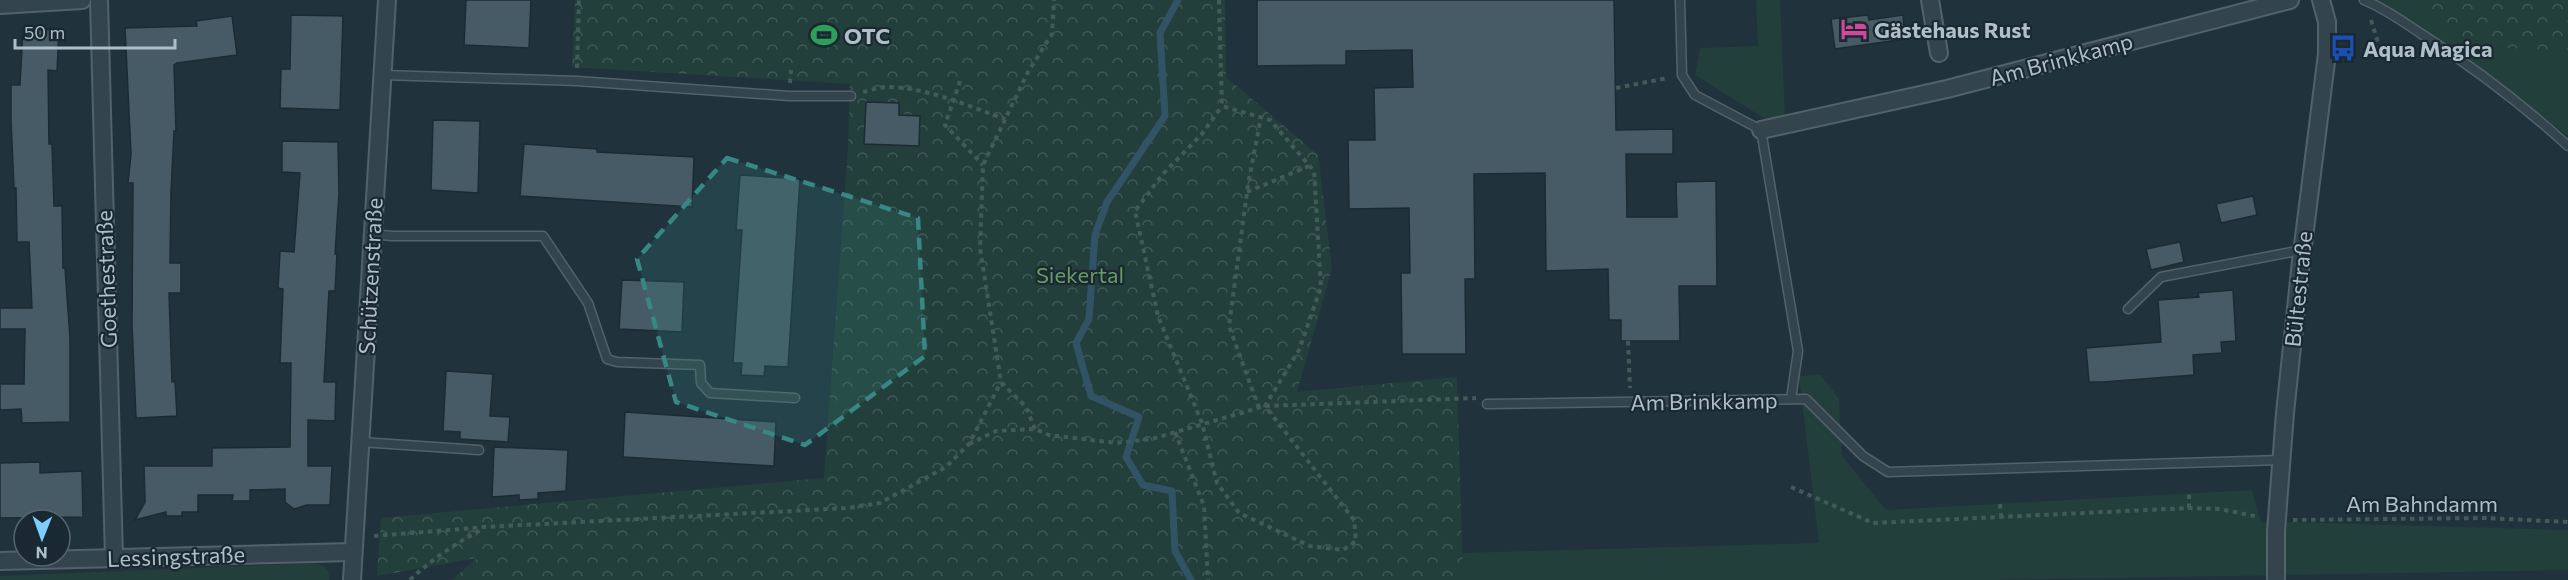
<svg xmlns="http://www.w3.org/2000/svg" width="2568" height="580" viewBox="0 0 2568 580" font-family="Commissioner,sans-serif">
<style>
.grass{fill:#233f3b}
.park{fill:url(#park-crowns)}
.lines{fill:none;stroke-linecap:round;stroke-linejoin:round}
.stream{stroke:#325365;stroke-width:7}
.building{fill:#465b65;stroke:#1c2b33;stroke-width:1.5}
.service-casing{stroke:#52626a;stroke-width:11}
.minor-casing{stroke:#52626a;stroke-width:20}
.path{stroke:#425b58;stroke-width:4;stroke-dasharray:4.5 4.5;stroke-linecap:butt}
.service{stroke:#34444c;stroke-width:8}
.minor{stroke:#34444c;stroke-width:16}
.marked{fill:#378884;fill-opacity:0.2;stroke:#378884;stroke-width:4.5;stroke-dasharray:12 8;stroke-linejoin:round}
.labels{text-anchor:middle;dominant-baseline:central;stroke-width:4.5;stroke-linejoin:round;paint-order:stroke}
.poi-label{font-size:22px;font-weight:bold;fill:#afbfc8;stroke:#1a2931;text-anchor:start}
.street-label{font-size:22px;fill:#afbfc8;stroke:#1a2931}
.park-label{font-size:22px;fill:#659b64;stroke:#1a2931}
</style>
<defs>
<pattern id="park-crowns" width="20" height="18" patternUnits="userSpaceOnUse" patternTransform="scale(1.5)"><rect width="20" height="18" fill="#233f3b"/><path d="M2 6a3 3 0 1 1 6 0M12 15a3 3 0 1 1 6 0" fill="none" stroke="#405956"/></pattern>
</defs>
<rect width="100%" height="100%" fill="#20333c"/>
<g class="grass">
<polygon points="1756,0 1780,0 1785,121 1775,125 1695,75 1700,48 1758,46"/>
<polygon points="2375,0 2404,0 2468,46 2568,51 2568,136 2461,55"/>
<polygon points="1821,375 1839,399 1842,456 1886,510 2252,490 2261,523 2282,522 2568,530 2568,570 1994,580 1463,580 1461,553 1819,543 1799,376"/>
<path d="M315,563c9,2 15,7 14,17h-329v-4z"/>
</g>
<g class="park">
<polygon points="575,0 1225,0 1226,77 1318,155 1332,268 1297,392 1457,377 1463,580 452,580 477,558 377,576 381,518 824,478 848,148 850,84 572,67"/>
<polygon points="2404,0 2568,0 2568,51 2468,46"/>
</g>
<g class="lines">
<polyline class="stream" points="1178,0 1160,33 1165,116 1107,202 1095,235 1089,319 1076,343 1091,396 1139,417 1126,457 1143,485 1172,491 1175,551 1191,580"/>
</g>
<g class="building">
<polygon points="466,0 531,0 529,48 464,45"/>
<polygon points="1257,0 1614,0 1616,130 1673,129 1673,154 1626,154 1627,217 1677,217 1676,182 1716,181 1717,286 1679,286 1680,341 1621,341 1621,320 1609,320 1608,269 1546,271 1545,173 1474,174 1475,279 1465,279 1466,354 1402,354 1401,273 1410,273 1409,208 1349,209 1348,140 1375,140 1374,88 1413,87 1412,50 1346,51 1346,65 1257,66"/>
<polygon points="291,15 343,16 340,110 280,108 281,69 290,69"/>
<polygon points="1868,15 1869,20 1903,15 1905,39 1835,49 1831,19"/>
<polygon points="232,16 237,55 177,63 174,65 176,131 174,131 171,192 170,263 181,263 181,293 169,293 172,382 175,381 177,416 136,418 132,324 133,183 128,183 131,154 125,28 197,26 196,21"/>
<polygon points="23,29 59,30 57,71 48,70 49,144 52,144 54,206 62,206 63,268 65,268 70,338 70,422 22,423 21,409 0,410 0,384 24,384 25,329 0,329 0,308 32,308 29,242 17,242 16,188 14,188 11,121 11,85 20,85"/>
<polygon points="866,102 899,103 899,115 920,116 919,146 864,144"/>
<polygon points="433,120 480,121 478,193 431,190"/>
<polygon points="282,141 338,142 339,194 335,254 337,254 335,291 329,291 324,382 336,382 335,421 308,420 308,466 332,466 330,505 307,505 294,509 285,502 285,489 250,490 250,501 232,501 233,495 198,495 198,512 182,512 182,516 166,516 166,512 135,520 145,502 144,466 212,466 212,448 290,447 291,363 280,363 283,289 278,288 280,251 294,252 300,173 282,172"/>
<polygon points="524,144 597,149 597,152 694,157 692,207 520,196"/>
<polygon points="740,175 800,179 788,367 765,366 764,376 741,375 742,363 733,363 742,230 736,230"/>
<polygon points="2253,196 2257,215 2221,223 2216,204"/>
<polygon points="2180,242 2184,262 2151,270 2146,249"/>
<polygon points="622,280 684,282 682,332 619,329"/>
<polygon points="2233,290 2236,341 2221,342 2222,353 2193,355 2194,375 2103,382 2089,382 2086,348 2161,342 2158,300 2199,297 2198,293"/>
<polygon points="446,371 493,374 490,416 510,417 508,442 460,439 460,432 443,431"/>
<polygon points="625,412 776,422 774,466 623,457"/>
<polygon points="494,447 568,450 566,491 538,493 538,499 519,500 519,495 492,497"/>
<polygon points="40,462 40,473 82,471 83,517 0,518 0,463"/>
</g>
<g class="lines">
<g class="service-casing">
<g id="service">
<polyline points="1680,0 1682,75 1695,95 1761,130 1798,351 1791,399"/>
<path d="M2364,0c20,8 38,21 56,33 52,33 103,72 148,113"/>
<polyline points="383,75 577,81 789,96 851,96"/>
<polyline points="372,234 392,236 543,236 588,303 607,359 617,362 700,365 701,383 710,393 795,398"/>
<polyline points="2128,309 2161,277 2302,250"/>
<polyline points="1487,404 1806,399 1863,456 1888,472 2282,460"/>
<polyline points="361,442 479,450"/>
</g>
</g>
<g class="minor-casing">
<g id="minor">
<polyline points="99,0 114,558"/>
<polyline points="1930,0 1939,53"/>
<polyline points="0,5 82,0"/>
<polyline points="1761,130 1947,89 2290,0"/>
<polyline points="0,561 353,552"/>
<polyline points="352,580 387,0"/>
<polyline points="2276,580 2276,531 2285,413 2301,261 2327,54 2327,22 2321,0"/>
</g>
</g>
<g class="path">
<polyline points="1219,0 1222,106 1270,120 1314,171 1321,287 1299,350 1265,406 1354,520 1356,541 1343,550 1310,546 1239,513 1217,483 1202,423 1158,316 1135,211 1162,175 1202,134 1222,106"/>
<polyline points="2371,20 2383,59"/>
<polyline points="577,68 579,0"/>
<polyline points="960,81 945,125 983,165"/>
<polyline points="790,83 791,70"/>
<polyline points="1616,88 1668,78"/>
<path d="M863,92c8,-2 16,-5 23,-5 40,0 82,19 119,32"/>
<polyline points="1247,192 1309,166"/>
<polyline points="1628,341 1630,388"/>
<polyline points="1259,408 1229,326 1248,185 1261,117"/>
<polyline points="1035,429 1026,407 1001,382 980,248 983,165 1028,72 1052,34 1054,0"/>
<polyline points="1175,432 1204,506 1208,580"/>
<polyline points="969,444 996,431 1035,429 1049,435 1116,443 1152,439 1265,406 1476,398"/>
<polyline points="1791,487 1873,523 2189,508 2220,509 2259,517"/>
<polyline points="2000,504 2001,517"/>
<polyline points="2189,508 2189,494"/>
<polyline points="2293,520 2485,518 2568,522"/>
<polyline points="374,536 486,527 848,508 880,503 946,467 969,444 1001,382"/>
<path d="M410,580c22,-21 46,-37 73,-51"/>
</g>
<use href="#service" class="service"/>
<use href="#minor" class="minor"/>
</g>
<path class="marked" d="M727,158l191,60 7,138 -120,89 -129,-43 -39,-143z"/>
<defs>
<g id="hotel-bare" transform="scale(2.07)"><path d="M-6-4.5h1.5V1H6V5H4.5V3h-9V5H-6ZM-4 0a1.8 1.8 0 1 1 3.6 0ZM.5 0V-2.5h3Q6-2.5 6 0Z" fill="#d1479c" stroke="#1a2931" stroke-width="2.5" paint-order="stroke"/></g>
<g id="stadium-bare" transform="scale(2.07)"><path d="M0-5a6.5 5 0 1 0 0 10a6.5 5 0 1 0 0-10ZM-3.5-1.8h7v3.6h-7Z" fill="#2e9e5b" stroke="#1a2931" stroke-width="2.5" paint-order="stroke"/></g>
<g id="bus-bare" transform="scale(2.07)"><path d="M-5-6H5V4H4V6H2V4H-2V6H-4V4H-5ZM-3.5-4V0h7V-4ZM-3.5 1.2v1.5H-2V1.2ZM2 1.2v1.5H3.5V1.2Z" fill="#1a4fb4" stroke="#1a2931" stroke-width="2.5" paint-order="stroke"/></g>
</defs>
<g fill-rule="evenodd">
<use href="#hotel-bare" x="1854" y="29"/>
<use href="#stadium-bare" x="824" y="35"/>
<use href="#bus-bare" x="2343" y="48"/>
</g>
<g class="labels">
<g class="poi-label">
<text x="1874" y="29">Gästehaus Rust</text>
<text x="844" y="35">OTC</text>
<text x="2363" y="48">Aqua Magica</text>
</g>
<g class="street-label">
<text transform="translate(2061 59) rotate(-15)">Am Brinkkamp</text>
<text transform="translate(370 276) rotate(-87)">Schützenstraße</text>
<text transform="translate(106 279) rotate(-92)">Goethestraße</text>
<text transform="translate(2298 289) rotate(-84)">Bültestraße</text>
<text transform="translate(1704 401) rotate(-1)">Am Brinkkamp</text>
<text x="2422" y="503">Am Bahndamm</text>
<text transform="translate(176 556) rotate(-2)">Lessingstraße</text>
</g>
<g class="park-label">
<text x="1080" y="274">Siekertal</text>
</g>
</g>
<g transform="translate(42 538) rotate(181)"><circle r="28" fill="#1a2931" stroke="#56656d" stroke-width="1.5"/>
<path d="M0-4.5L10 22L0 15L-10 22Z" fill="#7dceff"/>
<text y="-9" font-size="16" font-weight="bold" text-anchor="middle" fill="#afbfc8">N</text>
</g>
<path d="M15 39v9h160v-9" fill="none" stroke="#afbfc8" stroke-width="3"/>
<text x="24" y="39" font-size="18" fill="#afbfc8" stroke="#1a2931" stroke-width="4.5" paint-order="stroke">50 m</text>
</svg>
